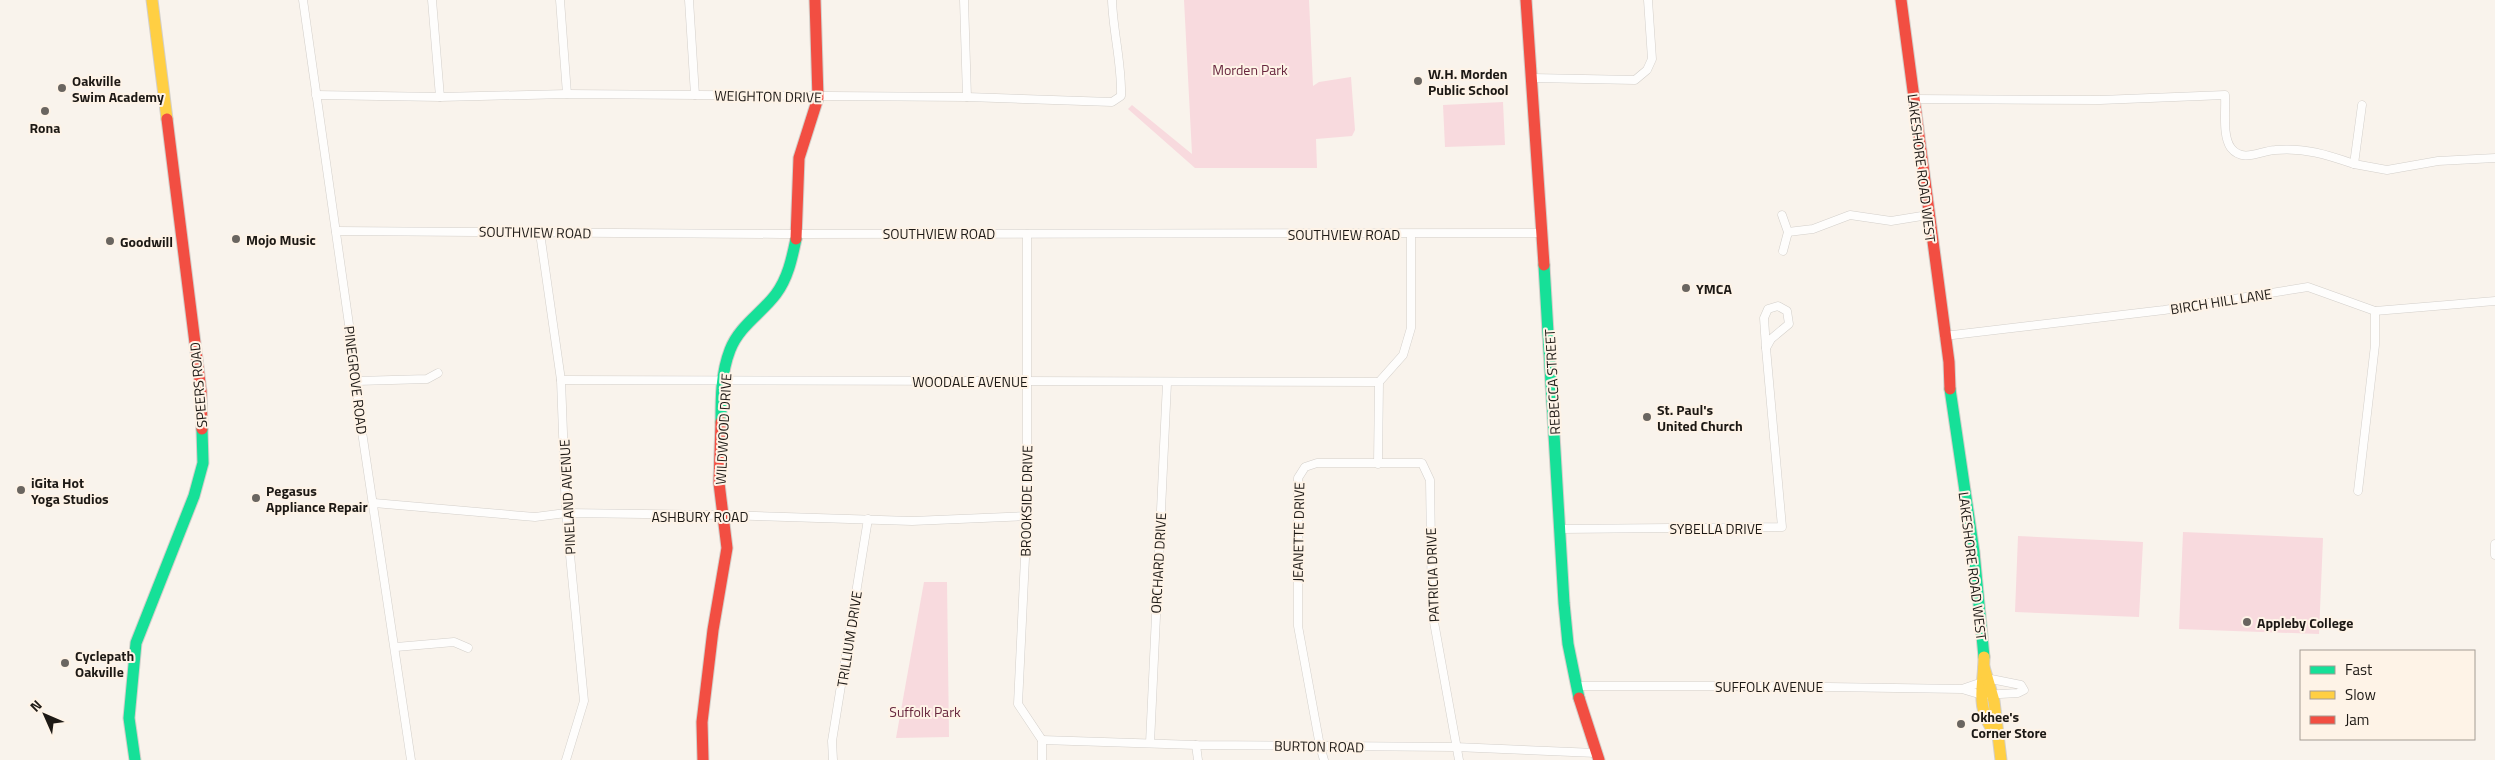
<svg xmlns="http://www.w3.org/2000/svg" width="2495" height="760" viewBox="0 0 2495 760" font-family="'Titillium Web',sans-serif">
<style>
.green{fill:#f8dade}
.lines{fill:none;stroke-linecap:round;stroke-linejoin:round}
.street-casing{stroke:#d3cfca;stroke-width:9}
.fast-casing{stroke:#d3cfca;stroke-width:13}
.slow-casing{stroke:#d3cfca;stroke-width:13}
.jam-casing{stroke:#d3cfca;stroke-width:13}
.street{stroke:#fefdfc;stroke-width:8}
.fast{stroke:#16e098;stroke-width:11}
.slow{stroke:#ffcf43;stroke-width:11}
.jam{stroke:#f24e42;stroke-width:11}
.poi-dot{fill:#6a6560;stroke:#fef3e7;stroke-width:2}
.labels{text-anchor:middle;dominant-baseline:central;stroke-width:4;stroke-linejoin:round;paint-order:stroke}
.park-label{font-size:14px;fill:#68273e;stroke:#fef3e7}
.poi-label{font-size:14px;font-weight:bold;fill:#1d1915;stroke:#fef3e7;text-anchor:start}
.street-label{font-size:14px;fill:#1d1915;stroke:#fef3e7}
</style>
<rect width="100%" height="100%" fill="#f9f3ec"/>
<g class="green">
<polygon points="1184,0 1309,0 1313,86 1319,82 1351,77 1355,130 1352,136 1316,139 1317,168 1195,168 1128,109 1132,105 1192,154"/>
<polygon points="1503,102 1505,145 1445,147 1443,105"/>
<polygon points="2183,532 2323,538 2319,634 2179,629"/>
<polygon points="2018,536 2143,542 2139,617 2015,612"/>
<polygon points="924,582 947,582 949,737 896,738"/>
</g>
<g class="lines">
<g class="street-casing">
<g id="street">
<polyline points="303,0 357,381 358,405 411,760"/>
<polyline points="432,0 440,97"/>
<polyline points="560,0 567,94"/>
<polyline points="689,0 695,95"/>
<polyline points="964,0 967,97"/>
<polyline points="1533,78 1635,80 1647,70 1652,59 1648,0"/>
<path d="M316,95l124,2 127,-3 400,3 145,5 9,-6c1,-32 -8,-64 -9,-96"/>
<path d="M1913,99l187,1 125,-5c1,15 -3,41 6,53 12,15 29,3 44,2 28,-3 53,5 79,14l8,-59"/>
<polyline points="2354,164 2387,170 2438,161 2495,158"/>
<polyline points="1782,215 1788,232 1783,251"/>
<polyline points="336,231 782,234 1543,233"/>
<polyline points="1788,232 1813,229 1850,215 1891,221 1928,215"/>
<polyline points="540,233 561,380 566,513 584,701 566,760"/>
<polyline points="1027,234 1027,516 1018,704 1042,740 1042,760"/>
<polygon points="1778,306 1787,311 1789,324 1771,339 1766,348 1764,318 1768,309"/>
<polyline points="1944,336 2164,310 2308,287 2375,311 2495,301"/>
<polyline points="561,380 1379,382"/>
<polyline points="357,381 427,379 438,373"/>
<polyline points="1378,464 1379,382 1403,355 1411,328 1411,234"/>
<polyline points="2358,491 2375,345 2375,311"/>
<polyline points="374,503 535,517 566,513 723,515 912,521 1027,516"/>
<polyline points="1561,529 1782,527 1766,348"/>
<polyline points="2495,544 2495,555"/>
<polyline points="396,647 454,642 468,648"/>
<polyline points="1576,686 1758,686 1962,689 1982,695 2018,693 2024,690 2021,685 1991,679 1962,689"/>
<polyline points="1042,740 1196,745 1455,747 1596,753"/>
<polyline points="1150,743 1167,383"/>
<polyline points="1196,745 1198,760"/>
<polyline points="833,760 832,741 868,519"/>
<polyline points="1324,760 1320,746 1298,626 1298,478 1305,467 1317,463 1422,463 1430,480 1432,611 1459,760"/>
</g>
</g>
<g class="fast-casing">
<g id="fast">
<polyline points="1544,265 1564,603 1568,644 1579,698"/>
<polyline points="1950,389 1974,552 1984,657"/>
<path d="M721,422c0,-24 0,-49 9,-72 9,-24 32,-37 46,-56 12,-16 16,-36 20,-55"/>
<polyline points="135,760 129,718 136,643 194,496 203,463 202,429"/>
</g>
</g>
<g class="slow-casing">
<g id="slow">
<polyline points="152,0 167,119"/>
<path d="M1984,657c0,31 -10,49 12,78"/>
<polyline points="1984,667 1994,701 2001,760"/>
</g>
</g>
<g class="jam-casing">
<g id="jam">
<polyline points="1526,0 1544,265"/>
<polyline points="1901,0 1949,362 1950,389"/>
<polyline points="167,119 201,391 202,429"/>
<polyline points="796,239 799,158 818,98 815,0"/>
<polyline points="1579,698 1599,760"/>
<polyline points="703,760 702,722 713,630 727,548 719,483 721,422"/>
</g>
</g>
<use href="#street" class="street"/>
<use href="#fast" class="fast"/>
<use href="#slow" class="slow"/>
<use href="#jam" class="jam"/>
</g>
<g class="poi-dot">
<circle cx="1418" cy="81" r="5"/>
<circle cx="62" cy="88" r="5"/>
<circle cx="45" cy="111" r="5"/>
<circle cx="236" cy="239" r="5"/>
<circle cx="110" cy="241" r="5"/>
<circle cx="1686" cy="288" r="5"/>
<circle cx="1647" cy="417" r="5"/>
<circle cx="21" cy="490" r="5"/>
<circle cx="256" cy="498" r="5"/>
<circle cx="2247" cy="622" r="5"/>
<circle cx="65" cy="663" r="5"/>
<circle cx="1961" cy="724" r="5"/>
</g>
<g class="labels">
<g class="park-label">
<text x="1250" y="69">Morden Park</text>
<text x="925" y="711">Suffolk Park</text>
</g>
<g class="poi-label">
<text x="1428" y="73">W.H. Morden<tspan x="1428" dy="16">Public School</tspan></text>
<text x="72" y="80">Oakville<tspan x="72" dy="16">Swim Academy</tspan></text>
<text x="45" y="127" text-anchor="middle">Rona</text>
<text x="246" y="239">Mojo Music</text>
<text x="120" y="241">Goodwill</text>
<text x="1696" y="288">YMCA</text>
<text x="1657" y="409">St. Paul's<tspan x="1657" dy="16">United Church</tspan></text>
<text x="31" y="482">iGita Hot<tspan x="31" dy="16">Yoga Studios</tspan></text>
<text x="266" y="490">Pegasus<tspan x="266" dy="16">Appliance Repair</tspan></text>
<text x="2257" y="622">Appleby College</text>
<text x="75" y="655">Cyclepath<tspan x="75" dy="16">Oakville</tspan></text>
<text x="1971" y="716">Okhee's<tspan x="1971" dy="16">Corner Store</tspan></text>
</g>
<g class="street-label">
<text transform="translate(768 96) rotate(1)">WEIGHTON DRIVE</text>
<text transform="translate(1922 168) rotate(83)">LAKESHORE ROAD WEST</text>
<text transform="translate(535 232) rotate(1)">SOUTHVIEW ROAD</text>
<text x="939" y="233">SOUTHVIEW ROAD</text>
<text x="1344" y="234">SOUTHVIEW ROAD</text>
<text transform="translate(2221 301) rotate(-9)">BIRCH HILL LANE</text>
<text transform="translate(356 380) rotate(83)">PINEGROVE ROAD</text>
<text x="970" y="381">WOODALE AVENUE</text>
<text transform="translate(1552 382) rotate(-93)">REBECCA STREET</text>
<text transform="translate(198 385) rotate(-95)">SPEERS ROAD</text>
<text transform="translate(723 429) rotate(-87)">WILDWOOD DRIVE</text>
<text transform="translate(567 497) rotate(-93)">PINELAND AVENUE</text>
<text transform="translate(1026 501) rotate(-89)">BROOKSIDE DRIVE</text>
<text x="700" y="516">ASHBURY ROAD</text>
<text x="1716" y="528">SYBELLA DRIVE</text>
<text transform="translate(1298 532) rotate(-89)">JEANETTE DRIVE</text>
<text transform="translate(1158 563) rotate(-87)">ORCHARD DRIVE</text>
<text transform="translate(1973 566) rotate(83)">LAKESHORE ROAD WEST</text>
<text transform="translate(1432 575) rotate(-92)">PATRICIA DRIVE</text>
<text transform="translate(849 639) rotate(-81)">TRILLIUM DRIVE</text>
<text x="1769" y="686">SUFFOLK AVENUE</text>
<text transform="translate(1319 746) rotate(1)">BURTON ROAD</text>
</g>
</g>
<rect x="2300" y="650" width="175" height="90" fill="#fef3e7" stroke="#a49c93"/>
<rect x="2310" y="666" width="25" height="8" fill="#16e098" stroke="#a49c93"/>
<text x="2345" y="675" font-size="15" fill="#1d1915">Fast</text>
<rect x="2310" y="691" width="25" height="8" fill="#ffcf43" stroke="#a49c93"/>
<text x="2345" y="700" font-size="15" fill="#1d1915">Slow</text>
<rect x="2310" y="716" width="25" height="8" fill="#f24e42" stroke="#a49c93"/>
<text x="2345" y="725" font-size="15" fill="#1d1915">Jam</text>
<g transform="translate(45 715) rotate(315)" stroke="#fef3e7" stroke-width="4" paint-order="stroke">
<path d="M0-4L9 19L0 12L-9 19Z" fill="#1d1915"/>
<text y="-8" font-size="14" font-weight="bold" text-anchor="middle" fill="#1d1915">N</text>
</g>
</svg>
